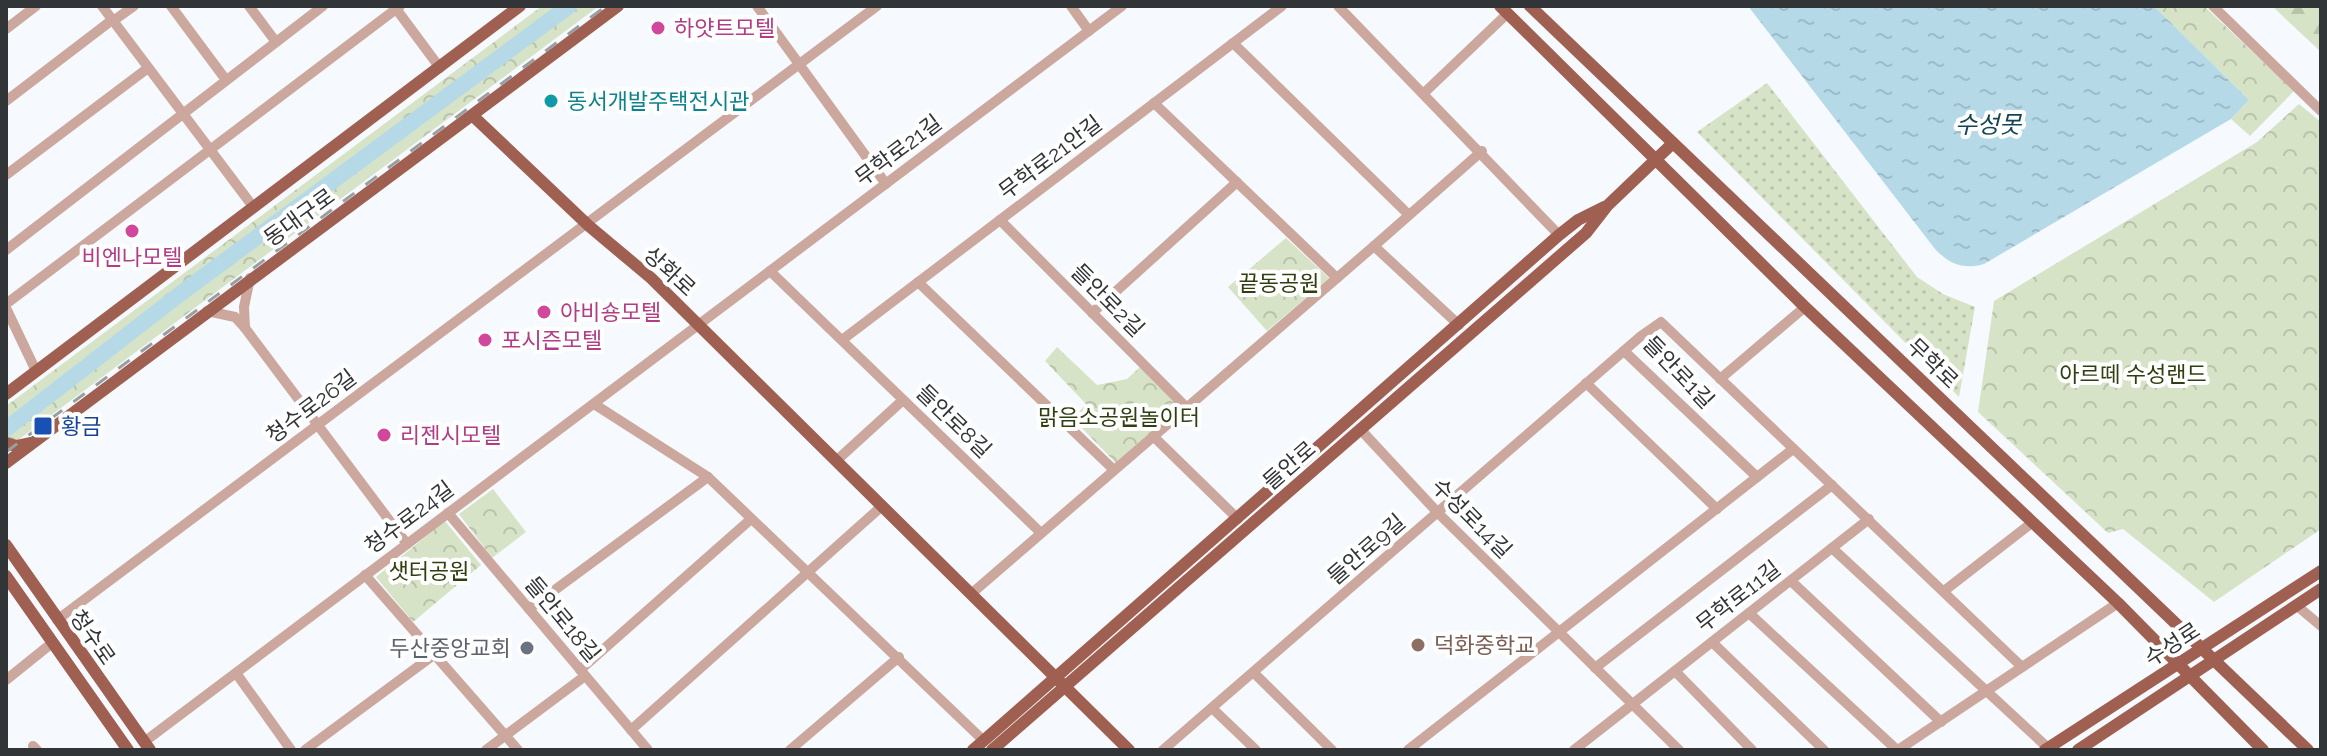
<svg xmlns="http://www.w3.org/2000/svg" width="2327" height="756" viewBox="0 0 2327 756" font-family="Raleway,'Noto Sans KR',sans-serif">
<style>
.forest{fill:url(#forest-firs)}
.park{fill:url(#park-crowns)}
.garden{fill:url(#garden-dots)}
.water{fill:url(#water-ripples)}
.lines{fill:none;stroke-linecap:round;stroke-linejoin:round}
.river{stroke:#b6d9e8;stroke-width:16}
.minor{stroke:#cca79d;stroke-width:10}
.major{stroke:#a06051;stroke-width:12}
.rail{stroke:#9a9da1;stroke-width:3;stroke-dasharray:14 14;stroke-linecap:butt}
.hotel-dot{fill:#d1479c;stroke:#fff;stroke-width:3}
.culture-dot{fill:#0f9aa8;stroke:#fff;stroke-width:3}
.transit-dot{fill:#1a4fb4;stroke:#fff;stroke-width:3}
.education-dot{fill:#8d6e63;stroke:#fff;stroke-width:3}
.worship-dot{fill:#6b7280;stroke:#fff;stroke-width:3}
.labels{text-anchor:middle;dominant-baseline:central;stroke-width:8;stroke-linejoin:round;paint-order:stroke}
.hotel-label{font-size:22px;fill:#b23c85;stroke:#fff;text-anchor:start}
.culture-label{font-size:22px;fill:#0d838f;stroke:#fff;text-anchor:start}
.street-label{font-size:22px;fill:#323538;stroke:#fff}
.park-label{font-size:22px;fill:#303f10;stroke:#fff}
.transit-label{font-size:22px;fill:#164399;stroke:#fff;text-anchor:start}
.education-label{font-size:22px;fill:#785e54;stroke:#fff;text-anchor:start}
.worship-label{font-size:22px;fill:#5b616d;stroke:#fff;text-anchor:end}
.water-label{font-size:24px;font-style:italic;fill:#144555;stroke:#fff}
</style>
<defs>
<pattern id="forest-firs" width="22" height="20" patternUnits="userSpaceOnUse" patternTransform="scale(2)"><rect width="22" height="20" fill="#d7e3c6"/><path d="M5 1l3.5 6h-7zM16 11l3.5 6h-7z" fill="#b9c3ab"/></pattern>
<pattern id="park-crowns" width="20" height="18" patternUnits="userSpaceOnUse" patternTransform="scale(2)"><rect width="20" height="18" fill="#d7e3c6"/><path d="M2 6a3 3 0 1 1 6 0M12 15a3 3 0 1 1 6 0" fill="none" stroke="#b9c3ab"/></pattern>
<pattern id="garden-dots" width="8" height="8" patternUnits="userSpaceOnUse" patternTransform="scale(2)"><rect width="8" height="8" fill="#d7e3c6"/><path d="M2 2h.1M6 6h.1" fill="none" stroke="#b9c3ab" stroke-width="1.8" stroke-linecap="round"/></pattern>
<pattern id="water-ripples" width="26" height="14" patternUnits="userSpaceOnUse" patternTransform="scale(2)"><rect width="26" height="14" fill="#b6d9e8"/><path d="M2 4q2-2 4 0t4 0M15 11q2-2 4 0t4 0" fill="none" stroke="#9dbbc8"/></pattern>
</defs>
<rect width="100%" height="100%" fill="#f6faff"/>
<polygon class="forest" points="2272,6 2321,6 2321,52"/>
<g class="park">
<polygon points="542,6 599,6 6,449 6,406"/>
<polygon points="2154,6 2204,6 2294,91 2250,136 2231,119 2249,100"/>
<polygon points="2299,104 2321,122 2321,529 2214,602 2123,529 2108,533 1978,412 1994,301 2257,142"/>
<polygon points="1286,238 1329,278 1267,331 1228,287"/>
<polygon points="1057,347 1097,385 1127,379 1140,367 1182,407 1116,463 1073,419 1086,404 1045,361"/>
<polygon points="493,489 526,532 492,558 459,514"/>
<polygon points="445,521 481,565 413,622 376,577"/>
</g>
<polygon class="garden" points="1767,83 1917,277 1943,294 1975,307 1959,397 1697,132"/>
<path class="water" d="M1748,6h406l95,94 -18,19 -247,145c-20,6 -35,0 -49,-15z"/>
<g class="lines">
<polyline class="river" points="6,429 180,294 569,6"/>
<g class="minor">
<polyline points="102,6 254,208"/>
<polyline points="171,6 226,80"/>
<polyline points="249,6 276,42"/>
<polyline points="394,6 440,68"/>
<polyline points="757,6 886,184"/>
<polyline points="1071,6 1089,31"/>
<polyline points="1338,6 1559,235"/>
<polyline points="2213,6 2321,111"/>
<polyline points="113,21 134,6"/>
<polyline points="6,29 36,6"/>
<polyline points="1233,43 1409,215"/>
<polyline points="1424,93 1508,13"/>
<polyline points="6,101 112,20"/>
<polyline points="1154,103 1337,278"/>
<polyline points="6,175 148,68"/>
<polyline points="1000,220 1187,408"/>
<polyline points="1374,246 1482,151"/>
<polyline points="6,250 323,6"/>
<polyline points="770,271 1041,533"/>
<polyline points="918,282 1114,470"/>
<polyline points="6,304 400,6"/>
<polyline points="6,308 36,371"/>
<polyline points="207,311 235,317 245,328 407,544"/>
<polyline points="1092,313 1237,182"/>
<polyline points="245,328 244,307 250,278"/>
<polyline points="842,340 1282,6"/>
<polyline points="1624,351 1757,477"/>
<polyline points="1720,379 1805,307"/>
<polyline points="1586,383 1717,509"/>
<polyline points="594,404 708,477 984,741"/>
<polyline points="1360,429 1438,513 1679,750"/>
<polyline points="1153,436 1238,519"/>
<polyline points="836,461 903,400"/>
<polyline points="448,513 648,750"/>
<polyline points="1832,548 2048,748"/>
<polyline points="365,575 518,750"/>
<polyline points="1791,581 1941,722"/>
<polyline points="1944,591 2033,522"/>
<polyline points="971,594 1374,246 1459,325"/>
<polyline points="2296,605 2321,626"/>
<polyline points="529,609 708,477"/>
<polyline points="1749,613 1897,750"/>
<polyline points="57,620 877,6"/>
<polyline points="1712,642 1824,750"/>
<polyline points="1595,668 1832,485"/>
<polyline points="580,670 751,519"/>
<polyline points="1675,671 1752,750"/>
<polyline points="236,673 291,750"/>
<polyline points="1254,673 1332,750"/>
<polyline points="6,680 52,643"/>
<polyline points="1213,709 1256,750"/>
<polyline points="631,730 882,506"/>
<polyline points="144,742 1122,6"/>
<polyline points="33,746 37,750"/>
<polyline points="305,750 435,654"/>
<polyline points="486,750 585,676"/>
<polyline points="790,750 899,657"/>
<polyline points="1163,750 1641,336 1661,322 2021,666"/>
<polyline points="1408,750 1793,449"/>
<polyline points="1574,750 1869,519"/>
<polyline points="1898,750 2118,603"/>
</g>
<g class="major">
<polyline points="1500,6 1805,307 2118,603 2263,750"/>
<polyline points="1530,6 2308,750"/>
<polyline points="473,116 589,226 651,278 1129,750"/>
<polyline points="6,394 520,6"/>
<polyline points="6,443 16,446 30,443"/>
<polyline points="6,463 618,6"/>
<polyline points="6,545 150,750"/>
<polyline points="6,576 128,750"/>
<polyline points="973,750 1559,235 1578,220 1604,207"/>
<polyline points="992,750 1586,233 1607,206 1673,143"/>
<polyline points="2045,750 2321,571"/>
<polyline points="2078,750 2321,589"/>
</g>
<polyline class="rail" points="6,452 606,6"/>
</g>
<g class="hotel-dot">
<circle cx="658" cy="28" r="8"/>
<circle cx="132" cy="231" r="8"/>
<circle cx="544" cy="312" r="8"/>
<circle cx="485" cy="340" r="8"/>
<circle cx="384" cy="435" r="8"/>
</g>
<circle class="culture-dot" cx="551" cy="101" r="8"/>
<rect class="transit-dot" x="33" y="416" width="20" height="20" rx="4"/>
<circle class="education-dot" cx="1418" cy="645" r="8"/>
<circle class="worship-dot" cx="527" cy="648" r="8"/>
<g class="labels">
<g class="hotel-label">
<text x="674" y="28">하얏트모텔</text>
<text x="132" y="257" text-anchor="middle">비엔나모텔</text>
<text x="560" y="312">아비숑모텔</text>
<text x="501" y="340">포시즌모텔</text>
<text x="400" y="435">리젠시모텔</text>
</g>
<g class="culture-label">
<text x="567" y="101">동서개발주택전시관</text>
</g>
<g class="street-label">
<text transform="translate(898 150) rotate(-37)">무학로21길</text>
<text transform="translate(1050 157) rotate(-37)">무학로21안길</text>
<text transform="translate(299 217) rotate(-36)">동대구로</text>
<text transform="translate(670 271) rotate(43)">상화로</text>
<text transform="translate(1108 300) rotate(45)">들안로2길</text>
<text transform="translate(1933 363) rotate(44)">무학로</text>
<text transform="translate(1679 372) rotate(46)">들안로1길</text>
<text transform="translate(311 406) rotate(-37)">청수로26길</text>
<text transform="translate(954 421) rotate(44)">들안로8길</text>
<text transform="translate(1289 465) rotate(-41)">들안로</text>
<text transform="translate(409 517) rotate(-37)">청수로24길</text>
<text transform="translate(1472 518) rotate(45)">수성로14길</text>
<text transform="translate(1366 549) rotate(-41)">들안로9길</text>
<text transform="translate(1738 596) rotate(-38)">무학로11길</text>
<text transform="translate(563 619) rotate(50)">들안로18길</text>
<text transform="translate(93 637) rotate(55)">청수로</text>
<text transform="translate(2172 644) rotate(-33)">수성로</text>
</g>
<g class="park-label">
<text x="1279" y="283">끝동공원</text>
<text x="2133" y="374">아르떼 수성랜드</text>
<text x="1119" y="417">맑음소공원놀이터</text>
<text x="429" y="571">샛터공원</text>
</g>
<g class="transit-label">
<text x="61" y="426">황금</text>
</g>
<g class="education-label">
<text x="1434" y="645">덕화중학교</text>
</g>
<g class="worship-label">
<text x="511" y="648">두산중앙교회</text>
</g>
<g class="water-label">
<text x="1988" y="124">수성못</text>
</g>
</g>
<rect width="2327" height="756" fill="none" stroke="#323538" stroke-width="16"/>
</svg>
